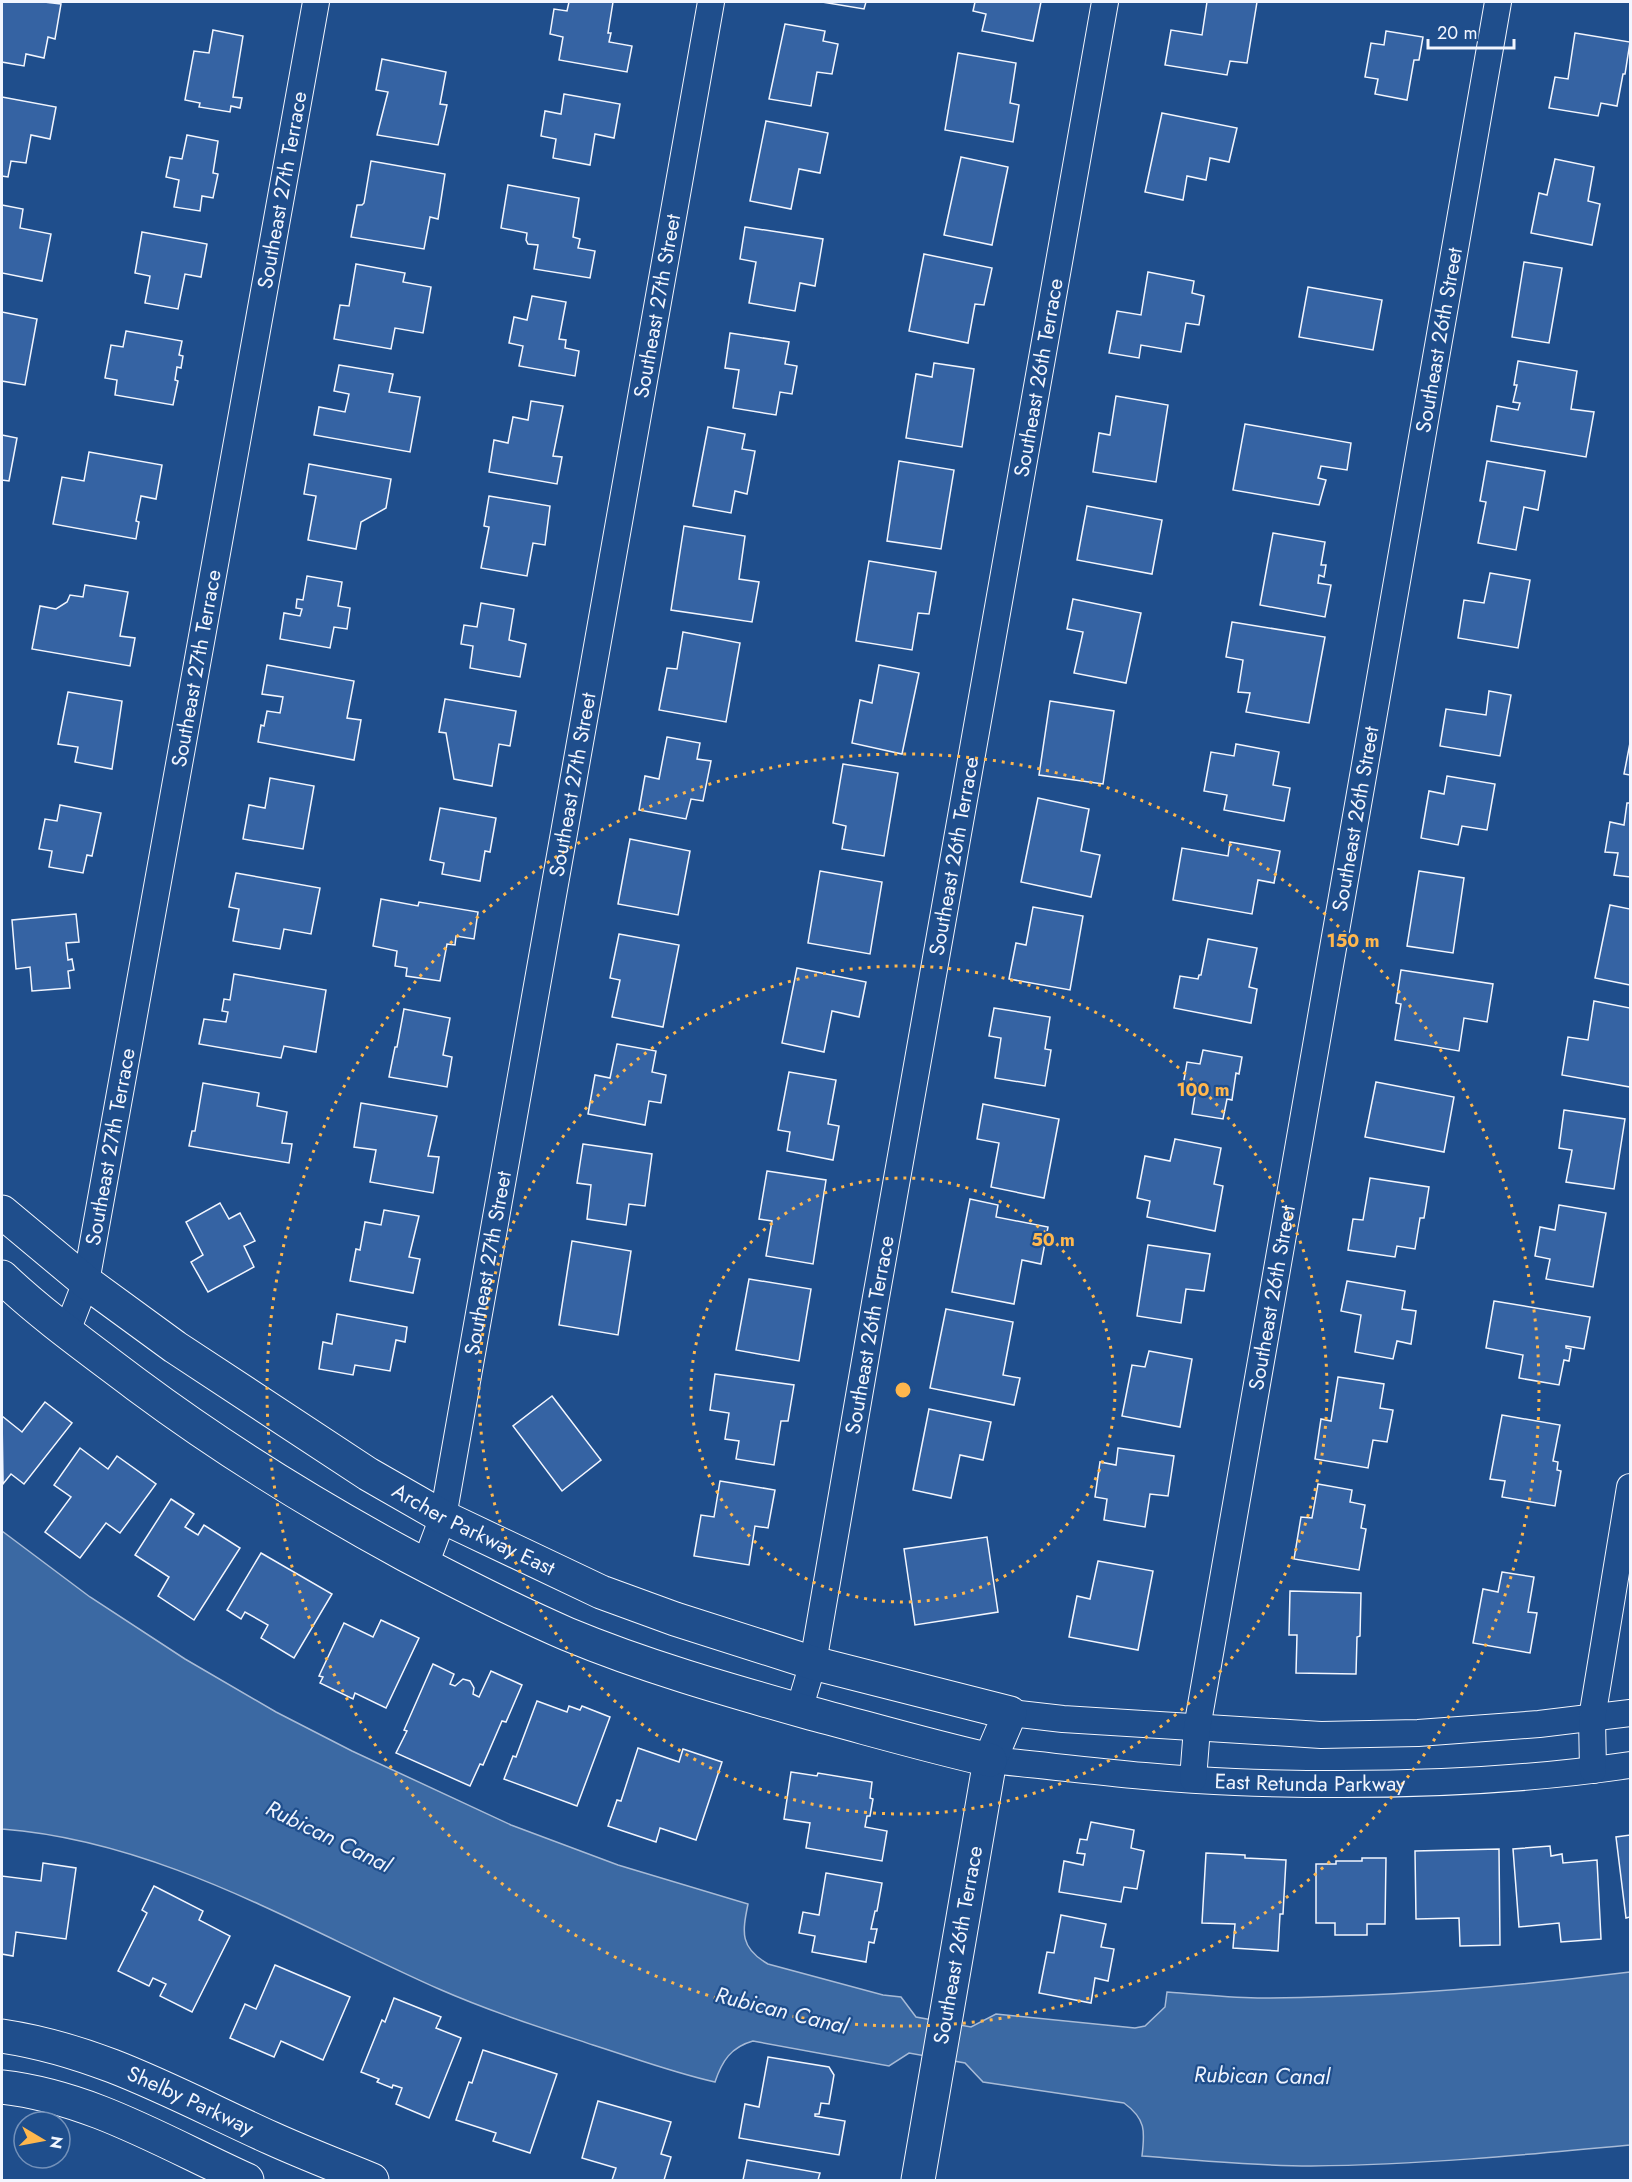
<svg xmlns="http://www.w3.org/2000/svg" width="1632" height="2182" viewBox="0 0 1632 2182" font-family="Jost,sans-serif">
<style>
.water{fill:#3b69a3;stroke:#a8bbd7;stroke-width:1.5}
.building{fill:#3563a3;stroke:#f2f6ff;stroke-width:1.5}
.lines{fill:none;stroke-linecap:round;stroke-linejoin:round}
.street-casing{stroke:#f2f6ff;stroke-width:28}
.secondary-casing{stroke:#f2f6ff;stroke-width:35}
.street{stroke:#1f4e8c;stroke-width:26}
.secondary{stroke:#1f4e8c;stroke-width:33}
.ring{fill:none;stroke:#ffb74d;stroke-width:3;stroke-dasharray:3 6}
.labels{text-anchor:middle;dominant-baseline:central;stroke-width:4.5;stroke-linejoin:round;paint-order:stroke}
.street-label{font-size:21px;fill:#f2f6ff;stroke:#1f4e8c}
.water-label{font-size:22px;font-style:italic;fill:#f2f6ff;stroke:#1f4e8c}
.centre{fill:#ffb74d;stroke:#1f4e8c;stroke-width:3}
.ring-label{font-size:18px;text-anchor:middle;font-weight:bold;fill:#ffb74d;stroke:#1f4e8c;stroke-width:4.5;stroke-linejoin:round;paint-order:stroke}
</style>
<rect width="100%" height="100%" fill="#1f4e8c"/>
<path class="water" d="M2,1531l88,66 95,62 91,53 76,39 159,74 107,40 130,39c-6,29 -8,44 20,60l115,31 18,2 15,20 55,10 25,-13 139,14 10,-2 20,-19 2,-15c32,2 64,6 96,6 123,-1 246,-11 367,-26v173c-106,10 -212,20 -319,21 -56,0 -113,-6 -169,-10 3,-25 4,-37 -18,-53l-141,-21 -18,-19 -56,-10 -20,13 -136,-25c-22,6 -31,20 -38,41 -41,-9 -81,-24 -122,-37 -51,-17 -104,-34 -154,-56 -142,-63 -279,-148 -437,-160z"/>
<g class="building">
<polygon points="2,2 44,2 61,4 55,39 48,37 44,58 26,54 24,66 2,62"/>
<polygon points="569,2 613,2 608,33 611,33 609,42 632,46 627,72 559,60 563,37 550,34 554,9 567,11"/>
<polygon points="822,2 866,2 864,9"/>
<polygon points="975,2 1041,2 1033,41 982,31 986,14 973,11"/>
<polygon points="1207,2 1257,2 1247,63 1230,61 1227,75 1165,65 1171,30 1202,35"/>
<polygon points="785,24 825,31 823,41 838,44 832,74 817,72 811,106 769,99"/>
<polygon points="213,30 243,36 233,97 242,98 240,108 231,106 230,112 199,107 200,103 185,100 194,51 209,53"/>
<polygon points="1386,31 1423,37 1419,60 1414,60 1407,100 1375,94 1378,79 1365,77 1371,43 1384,45"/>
<polygon points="1575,33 1630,42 1625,74 1623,74 1617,106 1601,103 1598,116 1549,108 1555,77 1568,79"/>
<polygon points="958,53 1016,63 1010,103 1019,105 1013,142 945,130"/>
<polygon points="382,59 446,72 440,104 447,105 438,145 377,135 388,92 376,90"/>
<polygon points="564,94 620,104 614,138 595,134 590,165 553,158 556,139 541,136 545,111 561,114"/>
<polygon points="2,97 56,107 50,139 31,135 26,163 11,161 8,177 2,176"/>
<polygon points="1162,113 1237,128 1229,162 1210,158 1206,180 1187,176 1183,200 1145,192"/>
<polygon points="766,121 828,133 820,173 799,169 791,209 750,201"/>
<polygon points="187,135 218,141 213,173 218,174 213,198 202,196 200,211 174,207 179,180 166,177 170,157 182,159"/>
<polygon points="961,157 1008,167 992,245 944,235"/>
<polygon points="1555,159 1594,167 1588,201 1600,204 1592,245 1531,233 1539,193 1547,195"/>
<polygon points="371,161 445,174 438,219 430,217 424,249 351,237 357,205 362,205 364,203"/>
<polygon points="508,185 579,198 573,237 580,239 578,248 595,251 590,278 534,269 538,245 528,244 526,240 527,233 501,228"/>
<polygon points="2,205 23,209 20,228 51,234 42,281 2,273"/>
<polygon points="745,227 823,239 815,286 800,283 795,311 749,303 756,262 740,259"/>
<polygon points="142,232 207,244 201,277 185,274 178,309 145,303 150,276 135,273"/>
<polygon points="924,254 992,268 984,305 975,304 968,343 909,331"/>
<polygon points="1524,262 1562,268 1549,343 1512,337"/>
<polygon points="356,264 405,273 403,282 431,287 423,333 395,328 391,349 334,339 340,305 349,306"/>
<polygon points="1148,272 1194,281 1192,293 1204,296 1199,325 1186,323 1181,352 1141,345 1139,358 1109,353 1117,311 1141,315"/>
<polygon points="1308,287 1382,300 1373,350 1299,337"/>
<polygon points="532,296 566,302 559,339 566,340 565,348 579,351 575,376 519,366 523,346 509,343 514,317 527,320"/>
<polygon points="2,312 37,319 25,385 2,381"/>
<polygon points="126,331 182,341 179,355 183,356 181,368 177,367 175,380 178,381 173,405 115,395 117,380 105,378 111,345 123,347"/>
<polygon points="730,333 789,342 785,364 797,366 792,394 780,392 776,415 733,408 739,370 725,368"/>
<polygon points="1518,361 1577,371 1571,409 1594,412 1586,457 1491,441 1497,406 1518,410 1520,403 1513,402 1517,385 1514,385"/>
<polygon points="934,363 974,369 962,447 906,438 916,374 932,377"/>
<polygon points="339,365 393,374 389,392 420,397 410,452 314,435 319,407 345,412 349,394 334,391"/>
<polygon points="1116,396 1168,405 1156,482 1093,472 1099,433 1110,435"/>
<polygon points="531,401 563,406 553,456 562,457 557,484 489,472 494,440 508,443 513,417 528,420"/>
<polygon points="1245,424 1351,443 1347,470 1321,466 1318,478 1326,480 1319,505 1233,490"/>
<polygon points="708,427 745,434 742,449 755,451 747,494 735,491 731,513 693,506"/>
<polygon points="2,435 17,438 9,481 2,480"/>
<polygon points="89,452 162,465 156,499 141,496 136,521 139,522 136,539 53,524 62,477 84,481"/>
<polygon points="899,461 954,470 941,549 887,541"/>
<polygon points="1487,461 1545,471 1538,510 1524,507 1516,550 1478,543 1486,502 1480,501"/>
<polygon points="309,464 391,479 386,508 361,522 356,549 308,540 316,496 304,494"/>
<polygon points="489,496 550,506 545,545 533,543 527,576 481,568 489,527 484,526"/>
<polygon points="1087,506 1162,520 1152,574 1077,560"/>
<polygon points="684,526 745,536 739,579 759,582 752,622 671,610"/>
<polygon points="1273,533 1325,542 1321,565 1326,565 1324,577 1319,575 1318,583 1331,585 1325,617 1260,605"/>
<polygon points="869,561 936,572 929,614 918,613 912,650 856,641"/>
<polygon points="1490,573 1530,580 1518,648 1458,638 1464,600 1484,603"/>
<polygon points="307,576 342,582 338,606 350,608 347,629 334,627 330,648 280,639 284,613 300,616 302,609 296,608 297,599 303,600"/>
<polygon points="85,585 128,592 120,636 135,638 130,666 32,649 40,606 56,609 67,602 70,595 83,597"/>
<polygon points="1073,599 1141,613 1126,683 1074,673 1083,632 1067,629"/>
<polygon points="481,603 514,609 509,640 526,644 520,677 470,668 473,646 461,644 464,625 477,627"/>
<polygon points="1232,622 1325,637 1309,723 1246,712 1250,693 1238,692 1243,660 1226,657"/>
<polygon points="683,632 740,643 726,722 659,710 667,668 677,669"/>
<polygon points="267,665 354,681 347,718 361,720 354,760 258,742 261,725 264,726 267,711 280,713 283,697 262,694"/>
<polygon points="879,665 919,673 902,754 852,743 860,700 872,703"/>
<polygon points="1489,691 1511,695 1500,756 1440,746 1446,709 1486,715"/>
<polygon points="68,692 122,701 112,769 75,762 78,747 58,744"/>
<polygon points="445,699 516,711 510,746 499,744 492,786 454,779 446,733 439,732"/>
<polygon points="1050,701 1114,711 1103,784 1039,775"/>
<polygon points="667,737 700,743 697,759 711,761 703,801 691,799 686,819 639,810 645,776 659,779"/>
<polygon points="1630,743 1630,775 1624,774"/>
<polygon points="1236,744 1279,752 1273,785 1290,788 1284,821 1224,810 1227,795 1204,791 1211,752 1234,756"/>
<polygon points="843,764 898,773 884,856 842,849 846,826 833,823"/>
<polygon points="1447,776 1495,784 1487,830 1462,826 1458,845 1421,838 1429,791 1444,794"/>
<polygon points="270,778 314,786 303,849 243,839 249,805 265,808"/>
<polygon points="1038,798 1089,809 1081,851 1100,855 1091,897 1021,882"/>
<polygon points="1627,803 1630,803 1630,877 1614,875 1618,853 1605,852 1610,822 1624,825"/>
<polygon points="60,805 101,813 92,856 87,855 83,873 49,867 52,851 39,849 45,819 57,821"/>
<polygon points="440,808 496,818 490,852 485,851 480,881 442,874 444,863 430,860"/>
<polygon points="630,839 690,851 678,915 618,904"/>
<polygon points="1230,842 1280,851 1274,883 1258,880 1252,914 1173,900 1182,848 1228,856"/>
<polygon points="820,871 882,882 870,954 808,943"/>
<polygon points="1419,871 1464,878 1453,953 1407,946"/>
<polygon points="236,873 320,888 311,934 284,929 280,949 233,941 239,909 229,907"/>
<polygon points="381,899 418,906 419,902 478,912 474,939 456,936 455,945 447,944 440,981 406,976 407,968 395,966 397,951 373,946"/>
<polygon points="1610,905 1630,909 1630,985 1595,978"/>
<polygon points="1033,907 1083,916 1070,990 1009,979 1016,943 1026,945"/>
<polygon points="76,914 79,942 66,943 68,960 72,959 74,970 68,971 70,988 32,991 30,967 16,969 12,920"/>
<polygon points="619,934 679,945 663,1027 612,1017 620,980 610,978"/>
<polygon points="1208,939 1257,948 1249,987 1257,989 1251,1023 1174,1008 1180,976 1198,979 1199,975 1201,975"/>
<polygon points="797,968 866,982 859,1017 832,1011 824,1052 782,1043"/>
<polygon points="1401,970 1493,984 1487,1022 1464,1018 1459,1051 1395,1040 1401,1004 1396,1003"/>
<polygon points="234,974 326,990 316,1052 284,1046 281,1058 199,1044 204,1019 226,1022 228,1012 222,1011 224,999 230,1000"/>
<polygon points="1594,1001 1630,1008 1630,1087 1562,1075 1568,1037 1588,1040"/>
<polygon points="994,1008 1050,1017 1045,1049 1051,1050 1045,1086 995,1078 1001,1038 989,1036"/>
<polygon points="404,1009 450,1018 443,1055 452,1057 447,1087 389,1077 395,1047 397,1047"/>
<polygon points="617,1044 656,1051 652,1072 666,1075 661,1103 649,1101 645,1125 588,1114 595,1075 610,1078"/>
<polygon points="1203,1050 1242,1057 1239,1074 1236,1073 1232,1100 1227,1099 1223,1119 1192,1114 1196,1089 1183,1086 1187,1062 1200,1064"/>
<polygon points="789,1072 836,1080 828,1124 839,1126 833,1160 787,1151 790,1132 778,1130"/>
<polygon points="1376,1082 1454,1097 1444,1152 1365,1137"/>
<polygon points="203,1083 259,1093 257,1106 287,1112 282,1143 292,1144 289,1163 189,1146 192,1131 195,1131"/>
<polygon points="361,1103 437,1116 428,1156 439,1157 433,1193 370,1182 376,1150 354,1147"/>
<polygon points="983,1104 1059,1119 1044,1198 991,1187 999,1143 977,1139"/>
<polygon points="1564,1110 1625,1119 1614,1189 1566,1182 1572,1150 1559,1148"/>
<polygon points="1175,1139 1221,1148 1214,1184 1223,1186 1215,1231 1147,1217 1150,1201 1137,1198 1145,1156 1170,1161"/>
<polygon points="583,1144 652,1154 645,1206 629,1204 626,1225 587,1219 591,1185 577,1183"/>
<polygon points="767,1171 826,1180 813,1264 766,1256 772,1221 759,1219"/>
<polygon points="1370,1178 1429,1187 1424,1218 1420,1218 1415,1249 1397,1246 1395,1257 1348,1250 1353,1219 1363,1220"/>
<polygon points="970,1199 998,1205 996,1217 1048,1227 1041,1264 1022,1260 1014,1304 952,1292"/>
<polygon points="220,1203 229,1219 240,1213 255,1241 244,1246 254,1267 208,1292 191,1262 203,1255 186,1222"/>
<polygon points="1559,1205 1606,1213 1593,1287 1546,1279 1550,1259 1535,1256 1540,1227 1555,1230"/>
<polygon points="384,1210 419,1216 409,1257 420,1259 413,1293 350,1281 356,1249 360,1250 365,1222 381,1225"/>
<polygon points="572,1241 631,1251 618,1335 559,1325"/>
<polygon points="1148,1245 1210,1254 1204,1291 1186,1289 1181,1323 1137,1316"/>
<polygon points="749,1279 811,1289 799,1361 736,1350"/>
<polygon points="1347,1281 1405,1291 1402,1309 1416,1311 1411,1344 1397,1341 1393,1359 1355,1352 1361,1315 1341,1311"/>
<polygon points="1494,1301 1590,1317 1584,1349 1566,1346 1566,1348 1571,1349 1569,1361 1564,1360 1559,1385 1519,1378 1523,1355 1486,1348"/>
<polygon points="946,1309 1013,1322 1003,1375 1020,1378 1014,1405 930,1388"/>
<polygon points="337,1314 407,1327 405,1342 396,1340 390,1371 355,1365 353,1375 319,1369 323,1342 332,1344"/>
<polygon points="1149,1351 1192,1359 1180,1427 1122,1416 1132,1365 1145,1367"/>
<polygon points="715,1374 794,1385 788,1421 781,1421 774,1465 736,1459 739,1441 725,1439 729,1413 710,1410"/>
<polygon points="1338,1377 1384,1384 1380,1408 1393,1410 1387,1442 1373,1440 1368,1468 1315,1459 1321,1419 1331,1421"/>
<polygon points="552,1396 601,1460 562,1491 513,1426"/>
<polygon points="45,1402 72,1423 24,1484 11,1474 3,1484 2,1416 22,1432"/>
<polygon points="929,1409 991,1422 983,1460 960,1455 951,1498 913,1490"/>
<polygon points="1502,1415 1560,1425 1553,1461 1558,1462 1557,1470 1561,1471 1555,1506 1502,1497 1505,1481 1490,1479"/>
<polygon points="80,1448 108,1469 117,1456 156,1484 120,1533 106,1523 80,1558 45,1532 71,1497 54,1485"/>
<polygon points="1118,1448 1174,1456 1168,1496 1150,1494 1145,1527 1104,1520 1107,1499 1095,1497 1100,1462 1116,1465"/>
<polygon points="720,1481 775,1490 768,1528 755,1526 749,1565 694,1556 701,1515 714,1517"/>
<polygon points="1318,1484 1352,1490 1350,1502 1365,1505 1361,1528 1366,1529 1359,1570 1294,1559 1301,1517 1312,1518"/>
<polygon points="171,1499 194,1514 185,1527 198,1535 204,1525 240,1548 194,1620 158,1596 169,1577 135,1555"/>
<polygon points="987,1537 998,1612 915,1625 904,1549"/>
<polygon points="261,1553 332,1594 294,1658 261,1638 268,1625 245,1612 241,1619 227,1610"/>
<polygon points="1098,1561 1153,1571 1138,1650 1069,1637 1077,1596 1090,1599"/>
<polygon points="1502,1572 1534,1577 1528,1612 1537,1613 1530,1653 1473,1643 1483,1589 1498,1592"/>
<polygon points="1290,1591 1361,1593 1360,1636 1357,1637 1356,1674 1296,1673 1297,1635 1289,1635"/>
<polygon points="381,1620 419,1638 386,1708 355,1693 353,1699 320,1683 323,1677 319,1676 344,1623 373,1637"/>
<polygon points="433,1664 454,1674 450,1684 455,1686 463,1679 470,1681 474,1688 473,1694 479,1697 491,1671 522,1685 506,1722 502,1721 483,1765 480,1764 470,1786 396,1753 407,1731 404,1730"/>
<polygon points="537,1701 567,1712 569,1706 580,1710 582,1706 610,1717 577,1806 504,1779 513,1756 516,1757"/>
<polygon points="638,1748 679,1762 683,1749 722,1762 696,1840 660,1828 656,1842 608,1826 617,1800 621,1801"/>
<polygon points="791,1772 817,1776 818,1773 872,1782 870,1798 873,1799 870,1816 867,1816 865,1827 887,1831 882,1861 806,1848 810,1823 784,1819"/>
<polygon points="1091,1822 1134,1830 1131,1848 1144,1851 1137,1889 1124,1887 1121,1902 1059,1892 1064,1861 1083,1865 1085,1854 1077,1853 1080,1839 1087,1840"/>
<polygon points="1630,1835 1630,1917 1626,1918 1616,1837"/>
<polygon points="1550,1846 1551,1856 1562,1854 1563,1863 1597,1860 1601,1939 1561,1942 1559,1923 1519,1927 1513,1849"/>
<polygon points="1499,1849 1500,1945 1460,1946 1459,1918 1416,1919 1415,1851"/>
<polygon points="1206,1853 1245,1855 1245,1858 1286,1860 1283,1914 1280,1914 1278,1951 1233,1948 1235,1924 1202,1923"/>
<polygon points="1362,1858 1386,1858 1385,1924 1367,1924 1367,1935 1335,1935 1335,1923 1316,1923 1316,1864 1336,1864 1336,1861 1362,1861"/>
<polygon points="43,1863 76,1868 66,1939 16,1932 13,1956 2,1954 2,1876 41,1881"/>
<polygon points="826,1873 882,1883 877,1911 875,1911 871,1929 877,1929 874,1943 869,1942 866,1962 812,1952 815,1936 799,1933 803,1912 819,1915"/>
<polygon points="154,1886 203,1911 199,1920 230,1936 192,2012 160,1996 166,1984 153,1978 149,1986 118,1971 147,1913 142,1910"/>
<polygon points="1061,1915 1106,1924 1101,1947 1114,1949 1108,1981 1095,1978 1091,2003 1039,1993 1047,1952 1054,1953"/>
<polygon points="275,1965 350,1997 323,2060 281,2041 274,2057 230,2038 245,2004 256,2009"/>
<polygon points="394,1998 441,2017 436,2028 461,2038 429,2118 396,2104 402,2088 393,2085 392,2088 377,2082 379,2079 361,2072 382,2020 385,2022"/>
<polygon points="483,2050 557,2074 530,2153 493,2141 496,2133 456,2120 469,2082 472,2083"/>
<polygon points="768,2057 829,2067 834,2075 829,2104 821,2103 819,2114 815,2114 815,2116 845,2121 839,2155 739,2138 745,2104 759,2107"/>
<polygon points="598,2101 671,2122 661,2154 671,2157 664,2180 612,2180 616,2168 582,2158"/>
<polygon points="747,2160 820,2173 818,2180 743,2180"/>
</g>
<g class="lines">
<g class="street-casing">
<g id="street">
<path id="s1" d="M67,1331l19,-49 230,-1280"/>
<path id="s2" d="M425,1565l18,-48 268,-1515"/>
<path id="s3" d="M799,1710l14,-47 62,-360 230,-1301"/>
<polyline points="1010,1713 1063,1719 1321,1735 1418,1733 1539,1724 1630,1713"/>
<path id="s4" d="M990,1760c81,8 163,19 245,22 131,5 265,2 395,-17"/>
<polyline points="1593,1770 1592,1718 1630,1487"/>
<path id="s5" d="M1193,1779l4,-51 301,-1726"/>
</g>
</g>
<g class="secondary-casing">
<g id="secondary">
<path id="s6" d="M2,1212l84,70 89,65 193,127 75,43 158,75 74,27 138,44 197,50 -20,47 -72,420"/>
<path d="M2,1277c41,39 89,73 135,108 86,64 175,119 269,170 53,28 106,55 161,79 77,32 158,55 239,78 61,16 122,34 184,48"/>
<path id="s7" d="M2,2036c100,15 178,61 269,102 33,15 67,28 101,42"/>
<path d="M2,2087c89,10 165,57 245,93"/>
</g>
</g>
<use href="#street" class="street"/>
<use href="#secondary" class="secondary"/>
</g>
<g class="ring">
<circle cx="903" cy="1390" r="212"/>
<circle cx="903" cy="1390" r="424"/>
<circle cx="903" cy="1390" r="636"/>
</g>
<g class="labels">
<g class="street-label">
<text stroke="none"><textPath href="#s1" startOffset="1162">Southeast 27th Terrace</textPath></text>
<text stroke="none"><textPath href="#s2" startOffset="1281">Southeast 27th Street</textPath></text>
<text stroke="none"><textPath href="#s5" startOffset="1460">Southeast 26th Street</textPath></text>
<text stroke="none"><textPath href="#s3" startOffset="1354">Southeast 26th Terrace</textPath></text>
<text stroke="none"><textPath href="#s1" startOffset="676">Southeast 27th Terrace</textPath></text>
<text stroke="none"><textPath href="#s2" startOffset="795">Southeast 27th Street</textPath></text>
<text stroke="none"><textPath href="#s5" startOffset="974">Southeast 26th Street</textPath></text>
<text stroke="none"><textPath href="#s3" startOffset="868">Southeast 26th Terrace</textPath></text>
<text stroke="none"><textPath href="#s1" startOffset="190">Southeast 27th Terrace</textPath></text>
<text stroke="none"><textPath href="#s2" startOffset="309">Southeast 27th Street</textPath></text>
<text stroke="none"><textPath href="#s5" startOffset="488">Southeast 26th Street</textPath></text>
<text stroke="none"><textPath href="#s3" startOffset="382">Southeast 26th Terrace</textPath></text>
<text stroke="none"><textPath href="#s6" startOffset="570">Archer Parkway East</textPath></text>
<text stroke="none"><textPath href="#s4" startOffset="321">East Retunda Parkway</textPath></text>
<text transform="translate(958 1945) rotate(-80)">Southeast 26th Terrace</text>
<text stroke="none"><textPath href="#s7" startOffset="200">Shelby Parkway</textPath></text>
</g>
<g class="water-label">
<text transform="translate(329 1836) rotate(26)">Rubican Canal</text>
<text transform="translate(782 2010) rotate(14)">Rubican Canal</text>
<text transform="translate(1262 2075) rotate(1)">Rubican Canal</text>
</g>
</g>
<circle cx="903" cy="1390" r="9" class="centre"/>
<g class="ring-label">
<text x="1353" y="947">150 m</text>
<text x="1203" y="1096">100 m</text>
<text x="1053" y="1246">50 m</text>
</g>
<rect width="1632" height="2182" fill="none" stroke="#f2f6ff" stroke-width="6"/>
<g transform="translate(42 2140) rotate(100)"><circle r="28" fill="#1f4e8c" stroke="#7391ba" stroke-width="1.5"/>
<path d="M0-4.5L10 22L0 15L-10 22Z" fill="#ffb74d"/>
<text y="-9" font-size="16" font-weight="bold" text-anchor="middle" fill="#f2f6ff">N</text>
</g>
<path d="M1428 39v9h86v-9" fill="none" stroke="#f2f6ff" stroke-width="3"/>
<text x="1437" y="39" font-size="18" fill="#f2f6ff" stroke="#1f4e8c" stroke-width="4.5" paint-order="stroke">20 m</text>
</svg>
